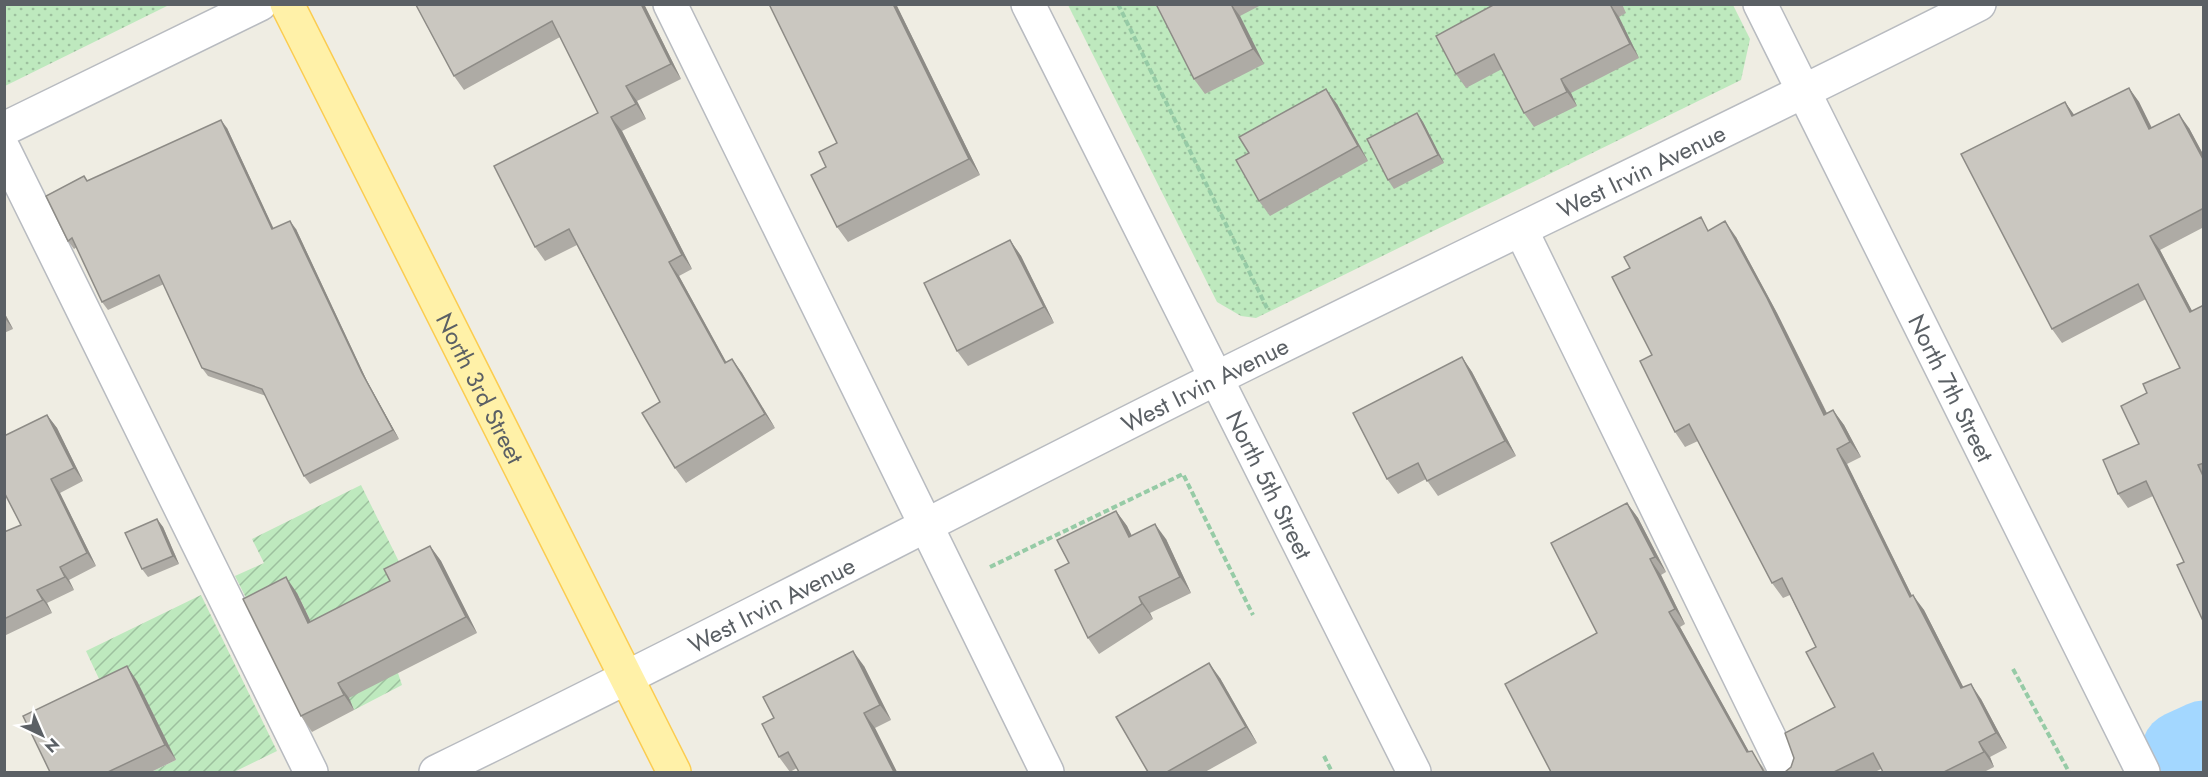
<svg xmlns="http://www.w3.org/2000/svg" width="2208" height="777" viewBox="0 0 2208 777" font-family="Jost,sans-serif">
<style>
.grass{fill:url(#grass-dots)}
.garden{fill:url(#garden-furrows)}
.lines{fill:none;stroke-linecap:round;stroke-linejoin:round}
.river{stroke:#a3d7ff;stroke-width:81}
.minor-casing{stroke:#b8bbc0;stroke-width:36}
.major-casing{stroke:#fbcc50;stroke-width:36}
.path{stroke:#96cba6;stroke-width:4;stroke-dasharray:6 3;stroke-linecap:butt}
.minor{stroke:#fff;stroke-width:33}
.major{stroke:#fff1a8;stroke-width:33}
.wall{fill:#aeaba5}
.shaded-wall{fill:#8d8b86}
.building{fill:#cac7c0;stroke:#8d8b86;stroke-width:1.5}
.labels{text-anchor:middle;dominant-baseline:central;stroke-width:4.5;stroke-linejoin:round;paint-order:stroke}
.street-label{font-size:24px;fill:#5b6065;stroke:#fff}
</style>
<defs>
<pattern id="grass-dots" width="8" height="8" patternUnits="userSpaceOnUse" patternTransform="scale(1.5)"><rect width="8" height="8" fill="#bee9be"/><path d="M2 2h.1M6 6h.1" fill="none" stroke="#9dc09e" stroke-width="1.8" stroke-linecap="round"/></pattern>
<pattern id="garden-furrows" width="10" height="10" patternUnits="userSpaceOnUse" patternTransform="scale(1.5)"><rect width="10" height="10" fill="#bee9be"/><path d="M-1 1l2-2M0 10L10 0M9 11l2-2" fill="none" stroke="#9dc09e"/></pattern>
</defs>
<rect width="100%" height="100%" fill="#efede3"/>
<g class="grass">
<polygon points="5,4 169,4 169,5 5,86"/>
<polygon points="1068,5 1733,5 1750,39 1741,80 1256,318 1241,316 1217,302"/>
</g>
<g class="garden">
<polygon points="361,485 407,578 398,673 402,685 354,710 297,593 254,614 235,576 264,563 252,539"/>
<polygon points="201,595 277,751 234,772 151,772 176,760 107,696 86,651"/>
</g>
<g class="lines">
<polyline class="river" points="2182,751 2204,741"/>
<g class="minor-casing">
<g id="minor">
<polyline points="670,4 1047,772"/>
<path id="s1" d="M1028,4l386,768"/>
<path id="s2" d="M1760,4l383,768"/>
<polyline points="4,129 260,4"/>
<polyline points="4,150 311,772"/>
<polyline points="1521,230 1786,772"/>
<path id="s3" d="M436,772c262,-127 520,-264 781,-394 253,-126 509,-246 762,-374"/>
</g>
</g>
<g class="major-casing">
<g id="major">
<path id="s4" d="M287,4l387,768"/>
</g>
</g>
<g class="path">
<polyline points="1118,4 1267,308"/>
<polyline points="990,567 1183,474 1253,615"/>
<polyline points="2013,669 2069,772"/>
<polyline points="1324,756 1332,772"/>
</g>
<use href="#minor" class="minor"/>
<use href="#major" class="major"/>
</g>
<g class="wall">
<polygon points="644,4 681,79 637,101 646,119 622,131 692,269 679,276 726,362 732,359 742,373 775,428 686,483 675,468 660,402 577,245 545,261 535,247 598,113 560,37 464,90 454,76 416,5"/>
<polygon points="896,4 980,175 848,242 837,227 826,167 837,143"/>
<polygon points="1156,4 1263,4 1240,16 1264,64 1205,94 1194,79"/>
<polygon points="1495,4 1622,4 1626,13 1619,17 1639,58 1571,93 1577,106 1534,127 1524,113 1502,69 1466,88 1456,74"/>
<polygon points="2129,88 2139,102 2152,128 2189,128 2204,156 2204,227 2160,250 2192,311 2204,305 2204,623 2184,562 2153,496 2128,508 2118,494 2139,444 2147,393 2180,368 2146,299 2062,343 2052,329 2065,102 2074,115"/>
<polygon points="1337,104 1368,161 1270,216 1259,201 1249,153"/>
<polygon points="1417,113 1423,122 1444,163 1394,189 1388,180"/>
<polygon points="227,128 273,228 296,229 367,381 399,439 310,484 304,476 266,396 208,376 202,368 164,284 108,310 102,302 77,247 74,249 68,241 87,181"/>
<polygon points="1710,230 1736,237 1777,313 1827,413 1833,410 1844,425 1861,457 1847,464 1912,596 1924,610 1963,687 1981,699 2007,748 1990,757 1994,767 1984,772 1883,772 1881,769 1875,772 1785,772 1791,767 1835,707 1816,647 1790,595 1783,598 1772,583 1698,441 1685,447 1675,432 1652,355 1630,268"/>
<polygon points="1010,240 1021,256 1054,323 968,366 957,351"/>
<polygon points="4,312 13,329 4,333"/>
<polygon points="1462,357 1472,372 1516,456 1438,496 1426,479 1398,494 1387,479"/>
<polygon points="47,415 57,428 83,481 60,493 96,566 69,580 74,590 47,603 52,613 4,636 4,532 21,525"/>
<polygon points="1627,503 1638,518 1666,572 1661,575 1685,624 1680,627 1749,752 1762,766 1766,772 1597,633"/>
<polygon points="1116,511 1127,526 1131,535 1166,539 1191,593 1150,613 1153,619 1099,654 1088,638 1069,563"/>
<polygon points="157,519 163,527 179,564 148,577 142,569"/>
<polygon points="430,546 441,561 477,633 349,698 354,710 312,732 301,716 297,593 311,622 390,581"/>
<polygon points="864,666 891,720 875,728 897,772 799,772 797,768 790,772 779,757"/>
<polygon points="1220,678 1257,743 1205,772 1148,772"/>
<polygon points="137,681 176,760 151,772 50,772"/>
</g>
<g class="shaded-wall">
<polygon points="641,4 644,4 681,79 671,64"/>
<polygon points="893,4 896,4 980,175 969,159"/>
<polygon points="1231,4 1240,16 1264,64 1253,49"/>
<polygon points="1610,4 1619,17 1639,58 1630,44"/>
<polygon points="1561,79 1571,93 1577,106 1567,92"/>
<polygon points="626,86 637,101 646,119 636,104"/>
<polygon points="2129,88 2139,102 2159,143 2149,129"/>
<polygon points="1326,89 1337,104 1368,161 1358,146"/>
<polygon points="2065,102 2075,116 2072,116"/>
<polygon points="1417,113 1423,122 1444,163 1438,155"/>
<polygon points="2179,114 2189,128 2204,156 2204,161"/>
<polygon points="611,117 622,131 692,269 682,255"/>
<polygon points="221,120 227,128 278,238 272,229"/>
<polygon points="290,221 296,229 367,381 399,439 393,430 362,373"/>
<polygon points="1725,221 1736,237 1777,313 1835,430 1824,415"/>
<polygon points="2150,236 2160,250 2200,326 2190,312"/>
<polygon points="1010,240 1021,256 1054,323 1044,307"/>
<polygon points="669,262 679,276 735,378 725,363"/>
<polygon points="4,312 13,329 4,317"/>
<polygon points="1462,357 1472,372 1516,456 1505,441"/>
<polygon points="732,359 742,373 775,428 765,414"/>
<polygon points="1833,410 1844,425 1861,457 1850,442"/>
<polygon points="47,415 57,428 83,481 74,468"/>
<polygon points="1837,449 1847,464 1920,612 1910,597"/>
<polygon points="51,479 60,493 96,566 87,553"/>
<polygon points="1627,503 1638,518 1666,572 1655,557"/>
<polygon points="1116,511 1127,526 1140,552 1129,537"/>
<polygon points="157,519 163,527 179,564 173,556"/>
<polygon points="1155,524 1166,539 1191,593 1180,577"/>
<polygon points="430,546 441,561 477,633 466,617"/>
<polygon points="1650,559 1661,575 1685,624 1675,609"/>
<polygon points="60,567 69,580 74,590 65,577"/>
<polygon points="286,577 297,593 319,639 308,623"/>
<polygon points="37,590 47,603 52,613 43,600"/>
<polygon points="1913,595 1924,610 1972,704 1961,688"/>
<polygon points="1139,597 1150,613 1153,619 1142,604"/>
<polygon points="1669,612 1680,627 1758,768 1747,752"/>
<polygon points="853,651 864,666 891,720 880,705"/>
<polygon points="1209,663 1220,678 1257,743 1246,727"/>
<polygon points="127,666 137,681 176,760 165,745"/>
<polygon points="338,683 349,698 354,710 344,695"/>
<polygon points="1971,684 1981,699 2007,748 1996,733"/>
<polygon points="864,713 875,728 897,772 894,772"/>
<polygon points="1979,742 1990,757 1994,767 1984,752"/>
</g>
<g class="building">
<polygon points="417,4 641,4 671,64 626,86 636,104 611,117 682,255 669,262 725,363 732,359 765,414 675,468 642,413 660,402 569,229 535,247 494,166 598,113 552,21 454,76 416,5"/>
<polygon points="769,4 893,4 969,159 837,227 811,175 826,167 819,152 837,143"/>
<polygon points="1156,4 1231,4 1253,49 1194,79"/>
<polygon points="1495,4 1610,4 1630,44 1561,79 1567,92 1524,113 1494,54 1456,74 1436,36"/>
<polygon points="2129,88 2149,129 2179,114 2204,161 2204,208 2150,236 2190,312 2204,305 2204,463 2198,465 2204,478 2204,623 2177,565 2184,562 2146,481 2118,494 2103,460 2139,444 2121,406 2147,393 2143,384 2180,368 2138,284 2052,329 1961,154 2065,102 2072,116"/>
<polygon points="1326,89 1358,146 1259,201 1236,160 1249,153 1239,137"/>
<polygon points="1417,113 1438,155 1388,180 1367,139"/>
<polygon points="221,120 272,229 290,221 362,373 393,430 304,476 262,389 202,368 159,275 102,302 72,238 68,241 46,196 84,176 87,181"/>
<polygon points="1701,217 1708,231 1725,221 1767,298 1824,415 1833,410 1850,442 1837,449 1910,597 1913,595 1961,688 1971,684 1996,733 1979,742 1984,752 1944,772 1883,772 1873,753 1834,772 1785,772 1791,767 1794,758 1785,733 1835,707 1806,652 1816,647 1782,578 1772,583 1689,424 1675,432 1640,361 1652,355 1612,277 1630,268 1624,257"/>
<polygon points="1010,240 1044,307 957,351 924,283"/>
<polygon points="1462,357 1505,441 1427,481 1418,463 1387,479 1353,413"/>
<polygon points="47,415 74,468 51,479 87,553 60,567 65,577 37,590 43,600 4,619 4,532 21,525 4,492 4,436"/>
<polygon points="1627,503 1655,557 1650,559 1675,609 1669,612 1747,752 1752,751 1764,772 1766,772 1551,772 1505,684 1597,633 1551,543"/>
<polygon points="1116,511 1129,537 1155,524 1180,577 1139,597 1142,604 1088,638 1055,570 1069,563 1057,540"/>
<polygon points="157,519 173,556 142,569 125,533"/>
<polygon points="430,546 466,617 338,683 344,695 301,716 243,599 286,577 308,623 390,581 384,569"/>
<polygon points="853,651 880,705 864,713 894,772 799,772 788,752 779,757 762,724 774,718 763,697"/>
<polygon points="1209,663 1246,727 1167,772 1148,772 1116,717"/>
<polygon points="127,666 165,745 108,772 50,772 23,716"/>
</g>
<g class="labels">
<g class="street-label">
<text stroke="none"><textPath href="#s3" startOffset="1347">West Irvin Avenue</textPath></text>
<text stroke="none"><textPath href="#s3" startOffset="861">West Irvin Avenue</textPath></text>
<text stroke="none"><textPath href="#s4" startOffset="430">North 3rd Street</textPath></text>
<text stroke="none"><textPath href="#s2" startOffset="429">North 7th Street</textPath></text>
<text stroke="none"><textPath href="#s1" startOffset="538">North 5th Street</textPath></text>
<text stroke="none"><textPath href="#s3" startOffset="375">West Irvin Avenue</textPath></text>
</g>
</g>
<rect width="2208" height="777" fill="none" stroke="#5b6065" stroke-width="12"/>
<g transform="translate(42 735) rotate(136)" stroke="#ffffff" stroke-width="4.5" paint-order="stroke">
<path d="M0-4.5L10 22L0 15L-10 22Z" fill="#5b6065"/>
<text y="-9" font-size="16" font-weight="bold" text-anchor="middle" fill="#5b6065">N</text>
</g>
</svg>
